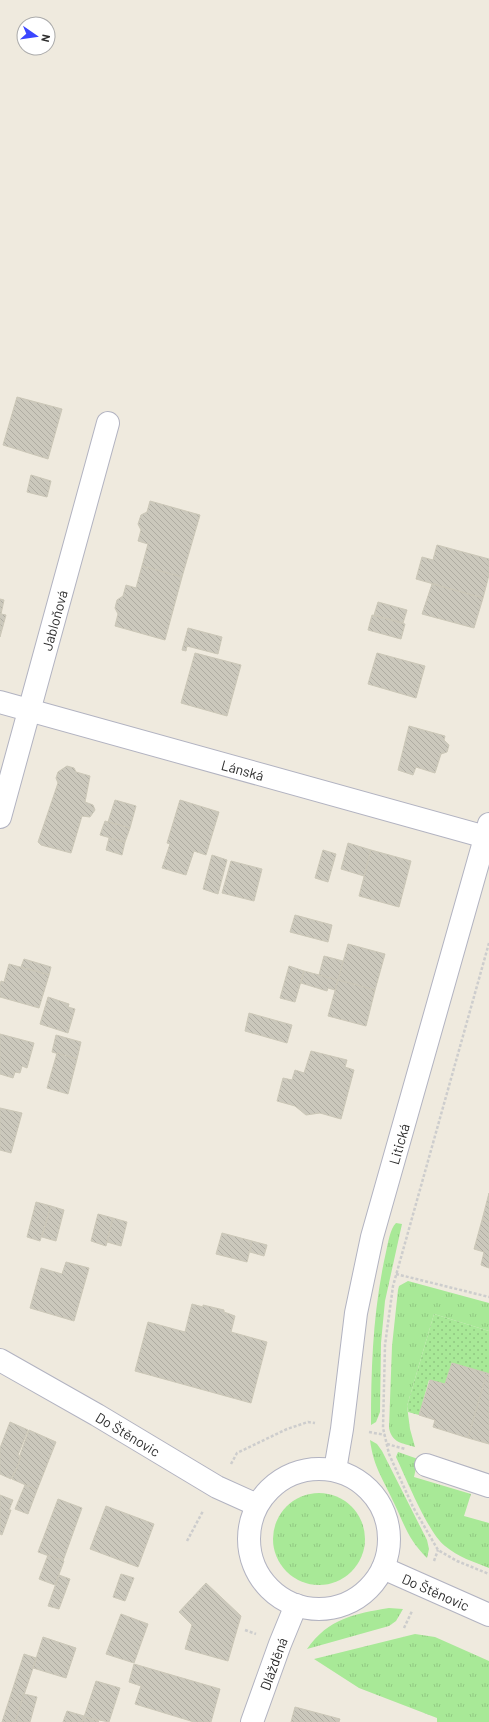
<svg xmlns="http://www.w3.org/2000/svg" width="489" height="1722" viewBox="0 0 489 1722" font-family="Barlow,sans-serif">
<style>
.grass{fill:url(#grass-tufts)}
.park{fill:url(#park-dots)}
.building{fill:url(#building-back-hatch);stroke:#cbc7b7}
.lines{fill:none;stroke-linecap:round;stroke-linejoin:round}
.street-casing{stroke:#b2b3c1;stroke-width:24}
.secondary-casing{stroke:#b2b3c1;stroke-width:24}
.path{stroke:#cdcdcd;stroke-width:2.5;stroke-dasharray:3 2;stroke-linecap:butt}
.street{stroke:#fff;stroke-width:22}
.secondary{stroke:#fff;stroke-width:22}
.labels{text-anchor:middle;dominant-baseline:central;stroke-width:3;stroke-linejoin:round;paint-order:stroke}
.street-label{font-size:14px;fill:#2d2d2d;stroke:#fff}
</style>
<defs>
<pattern id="grass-tufts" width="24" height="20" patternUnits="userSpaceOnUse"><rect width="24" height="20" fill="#a8e997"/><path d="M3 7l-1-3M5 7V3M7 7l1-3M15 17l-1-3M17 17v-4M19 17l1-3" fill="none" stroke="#91c882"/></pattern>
<pattern id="park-dots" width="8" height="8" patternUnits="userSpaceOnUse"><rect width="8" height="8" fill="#a8e997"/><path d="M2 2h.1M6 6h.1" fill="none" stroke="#91c882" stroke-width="1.8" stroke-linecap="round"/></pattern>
<pattern id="building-back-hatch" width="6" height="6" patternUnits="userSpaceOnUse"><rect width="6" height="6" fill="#cbc8bc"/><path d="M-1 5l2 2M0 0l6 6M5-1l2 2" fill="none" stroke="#afaca2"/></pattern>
</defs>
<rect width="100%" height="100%" fill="#efeade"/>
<g class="grass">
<path d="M396,1223l6,1 -17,77 -4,42 -1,69 -4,10 -5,3c0,-60 2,-115 15,-173 2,-9 4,-23 10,-29z"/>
<path d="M408,1281l81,22v28l-55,-17 -27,92 3,23 5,18c-13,-4 -23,-4 -26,-19l3,-82 6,-56 1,-4z"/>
<path d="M370,1440l7,4 5,7 45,89 2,9 -2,9c-19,-19 -22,-32 -33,-55 -11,-25 -20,-34 -24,-63z"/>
<path d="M398,1452l20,7 -4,18 57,17 -7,22 25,7v45c-15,-6 -31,-11 -44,-22 -17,-13 -39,-68 -49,-89z"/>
<circle cx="319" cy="1539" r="46"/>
<path d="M389,1608l14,1 -7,12 -7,5 -82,23c22,-31 47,-35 82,-41z"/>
<polygon points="415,1634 435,1637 489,1661 489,1722 437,1722 437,1718 359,1688 314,1659"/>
</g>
<polygon class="park" points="434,1314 489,1331 489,1374 452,1363 445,1384 429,1380 419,1415 408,1412 407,1406"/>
<g class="building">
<polygon points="17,397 62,409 48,459 3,445"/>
<polygon points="31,475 51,481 47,497 27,492"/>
<polygon points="150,501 200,515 182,577 142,566 148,544 138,541 141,530 138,524 141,515 147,512"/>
<polygon points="437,545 489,559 489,575 483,598 416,579 422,557 433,560"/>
<polygon points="142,566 182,577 165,640 115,626 118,614 115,608 117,600 123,596 126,585 136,588"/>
<polygon points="432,584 483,598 474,628 422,614"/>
<polygon points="0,599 4,600 1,614 6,615 0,637"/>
<polygon points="378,602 407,610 403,623 374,615"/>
<polygon points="372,615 405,624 401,639 368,630"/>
<polygon points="188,628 222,637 218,654 187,646 186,651 182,650"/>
<polygon points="195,653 241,665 227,716 181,703"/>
<polygon points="377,653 425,666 416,698 368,684"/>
<polygon points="409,726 445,736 444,740 449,745 447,752 441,754 435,773 416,767 413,775 398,770"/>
<polygon points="67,766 74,768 76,772 90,776 85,802 93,805 95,810 90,817 82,816 71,853 41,845 38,842 58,783 56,778 58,772"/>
<polygon points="115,800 136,806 130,828 108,822"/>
<polygon points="180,800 219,812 206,855 194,851 186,875 162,868 170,844 167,843"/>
<polygon points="105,821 130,828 125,842 100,835"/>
<polygon points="109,838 125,842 122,855 106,850"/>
<polygon points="348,843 371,850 364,876 341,869"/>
<polygon points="323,850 336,854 328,882 315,878"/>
<polygon points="371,850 411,861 399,907 359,896"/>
<polygon points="212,855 227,860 218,894 203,889"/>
<polygon points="231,861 262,869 254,901 222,893"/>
<polygon points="295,915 332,925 328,942 290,932"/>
<polygon points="348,944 385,954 375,990 338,980"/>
<polygon points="324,956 343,961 338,980 319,975"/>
<polygon points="24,959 51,967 49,975 21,967"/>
<polygon points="9,964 49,975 39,1008 0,997 0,985 1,981 4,982"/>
<polygon points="289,966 304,971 295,1002 280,998"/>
<polygon points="304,971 338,980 335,990 328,988 327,991 301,983"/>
<polygon points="338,980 375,990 366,1026 328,1016"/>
<polygon points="48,997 69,1004 68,1007 75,1009 68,1033 40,1024"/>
<polygon points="249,1013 292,1025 287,1043 245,1031"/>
<polygon points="0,1034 34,1043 27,1068 22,1066 20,1073 15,1072 13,1078 0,1074"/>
<polygon points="56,1035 81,1042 77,1059 52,1052"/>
<polygon points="311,1051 347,1060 345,1067 354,1070 341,1119 320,1113 306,1115 295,1106 277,1101 283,1078 292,1080 295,1070 304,1073"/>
<polygon points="57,1053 77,1059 68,1094 47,1088"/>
<polygon points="0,1108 22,1113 11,1153 0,1150"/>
<polygon points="489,1193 489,1222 482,1220"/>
<polygon points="36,1202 51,1206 40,1241 27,1237"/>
<polygon points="51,1206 64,1210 56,1241 42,1237"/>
<polygon points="98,1214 113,1218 106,1246 91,1241"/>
<polygon points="113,1218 127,1222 121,1246 107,1242"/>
<polygon points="482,1220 489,1222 489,1268 481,1265 484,1252 474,1249"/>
<polygon points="222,1233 252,1241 247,1262 216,1254"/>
<polygon points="252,1241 267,1245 264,1256 250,1252"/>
<polygon points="66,1262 89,1268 74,1321 30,1308 41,1268 62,1274"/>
<polygon points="192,1304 203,1307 203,1305 224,1310 224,1312 235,1316 231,1332 267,1342 251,1403 135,1371 148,1322 185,1332"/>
<polygon points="452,1363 487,1373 468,1438 433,1427 435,1420 419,1415 430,1380 445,1384"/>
<polygon points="487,1373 489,1374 489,1444 468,1438"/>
<polygon points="10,1422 28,1430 18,1455 20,1456 19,1463 11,1479 0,1474 0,1448"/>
<polygon points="29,1430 56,1442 37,1490 12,1479 19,1463 21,1456 20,1455"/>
<polygon points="25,1485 37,1490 28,1514 15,1509"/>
<polygon points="0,1495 13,1500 9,1510 11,1510 2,1535 0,1534"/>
<polygon points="58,1499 82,1508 63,1561 38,1552"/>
<polygon points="106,1506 154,1524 138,1567 90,1549"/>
<polygon points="48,1555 64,1561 55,1585 39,1579"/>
<polygon points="121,1574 134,1578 125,1601 113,1597"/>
<polygon points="59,1575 70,1579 59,1609 48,1606"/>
<polygon points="206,1583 241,1616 228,1661 185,1649 192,1625 179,1612"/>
<polygon points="121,1614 148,1624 134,1663 106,1654"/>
<polygon points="43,1637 76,1648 66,1678 33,1668"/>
<polygon points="24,1654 36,1658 33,1668 15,1722 2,1722"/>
<polygon points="134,1664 220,1689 211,1722 194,1722 135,1704 141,1686 129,1682"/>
<polygon points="96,1681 120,1688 109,1722 84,1717"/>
<polygon points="24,1694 37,1697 30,1722 15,1722"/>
<polygon points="295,1707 340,1719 339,1722 291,1722"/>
<polygon points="67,1711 84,1716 82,1722 63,1722"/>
<polygon points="84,1717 99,1721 98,1722 82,1722"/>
</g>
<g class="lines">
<g class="street-casing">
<g id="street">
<path id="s1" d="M0,702l489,136"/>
<path id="s2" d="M0,817l108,-394"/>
<polyline points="426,1465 489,1486"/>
</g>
</g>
<g class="secondary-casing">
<g id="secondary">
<path id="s3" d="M0,1360l97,55 120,72 40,18"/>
<circle cx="319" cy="1539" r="70"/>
<path id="s4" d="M335,1470l7,-41 14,-116 16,-76 117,-413"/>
<path id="s5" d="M383,1568l106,47"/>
<path id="s6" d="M252,1722l28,-78 16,-39"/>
</g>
</g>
<g class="path">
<polyline points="489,943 393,1286 385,1345 383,1428 389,1454 413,1507 438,1550 457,1561 489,1574"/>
<polyline points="396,1274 489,1297"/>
<polyline points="369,1432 385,1435"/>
<polyline points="387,1444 405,1449"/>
<polyline points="231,1464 237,1453 287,1429 308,1422 315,1423"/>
<polyline points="187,1541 203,1511"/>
<polyline points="434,1561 438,1550"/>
<polyline points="404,1628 412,1611"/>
<polyline points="245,1630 256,1634"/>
</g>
<use href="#street" class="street"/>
<use href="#secondary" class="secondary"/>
</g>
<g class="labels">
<g class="street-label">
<text stroke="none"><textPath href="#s2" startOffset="204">Jabloňová</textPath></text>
<text stroke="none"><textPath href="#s1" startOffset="252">Lánská</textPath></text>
<text stroke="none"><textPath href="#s4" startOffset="333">Litická</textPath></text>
<text stroke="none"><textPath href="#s3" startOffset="148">Do Štěnovic</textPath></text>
<text stroke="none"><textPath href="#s5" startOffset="58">Do Štěnovic</textPath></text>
<text stroke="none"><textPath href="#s6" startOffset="62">Dlážděná</textPath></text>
</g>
</g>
<g transform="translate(36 36) rotate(103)"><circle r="19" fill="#ffffff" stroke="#ababab"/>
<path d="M0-3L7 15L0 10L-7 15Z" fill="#3b46ff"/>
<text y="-6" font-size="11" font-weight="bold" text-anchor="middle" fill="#2d2d2d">N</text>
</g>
</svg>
